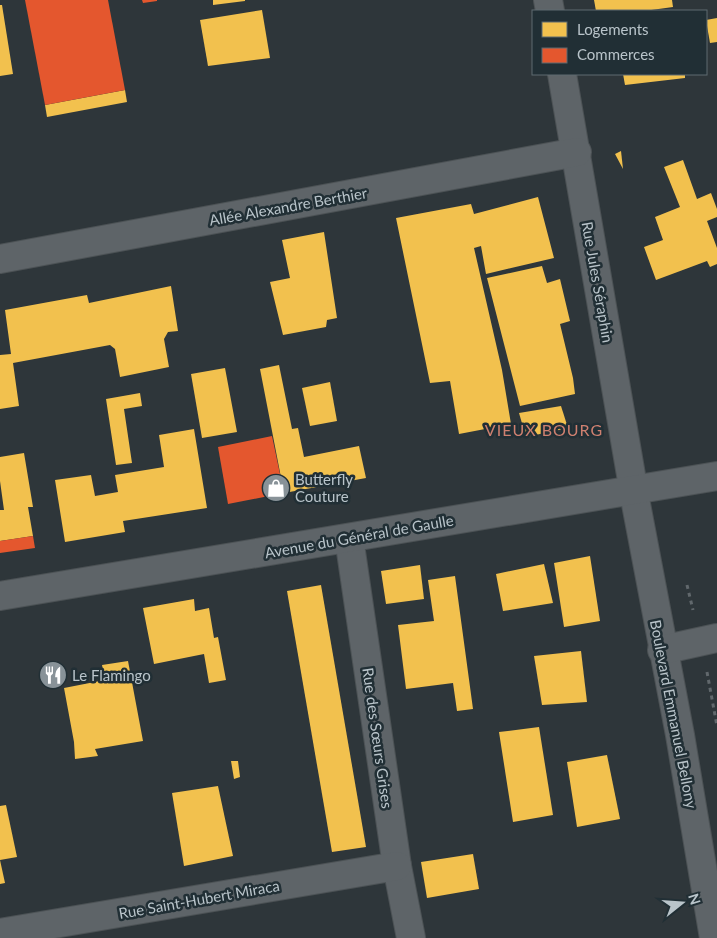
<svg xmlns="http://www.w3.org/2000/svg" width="717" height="938" viewBox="0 0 717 938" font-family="Lato,sans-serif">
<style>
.homes{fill:#f2c14e}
.shops{fill:#e4572e}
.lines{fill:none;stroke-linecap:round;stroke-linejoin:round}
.minor-casing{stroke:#4c5255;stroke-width:30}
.path{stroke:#61686c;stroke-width:3;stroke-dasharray:4 4;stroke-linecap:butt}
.minor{stroke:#5e6468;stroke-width:28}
.labels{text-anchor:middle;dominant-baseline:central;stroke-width:5;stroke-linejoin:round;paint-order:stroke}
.street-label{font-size:15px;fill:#b9c4ca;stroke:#212f35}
.poi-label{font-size:15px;fill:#b9c4ca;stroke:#212f35;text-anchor:start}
.neighbourhood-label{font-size:16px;letter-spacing:1px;fill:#ce8070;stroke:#212f35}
</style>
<rect width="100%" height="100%" fill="#2e363a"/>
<g class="homes">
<polygon points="213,0 245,0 245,1 213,5"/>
<polygon points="594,0 672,0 673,7 644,11 596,11"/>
<polygon points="0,5 2,5 13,74 0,76"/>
<polygon points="262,10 270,58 208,66 200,20"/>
<polygon points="717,18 717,42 710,43 706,20"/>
<polygon points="623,74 685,74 685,78 625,85"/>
<polygon points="125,90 127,102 47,117 45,105"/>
<polygon points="621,151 623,169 615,154"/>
<polygon points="683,160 697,199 711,193 717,209 717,217 707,221 717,248 717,264 710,267 707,261 656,280 644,247 663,240 655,217 680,207 664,167"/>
<polygon points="538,197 554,258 486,274 481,246 474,248 502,370 511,424 459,434 450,381 430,383 396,218 471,204 474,214"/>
<polygon points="324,232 337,318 327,320 326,327 283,335 270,282 290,278 282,240"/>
<polygon points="542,266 547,283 560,279 570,321 560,324 573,378 575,394 520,406 487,278"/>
<polygon points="171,286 178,331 168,332 164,339 169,367 120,377 115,349 110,345 13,363 19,406 0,409 0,355 11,354 5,310 87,295 89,303"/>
<polygon points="279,365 292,429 298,428 304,457 359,446 366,478 284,493 260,369"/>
<polygon points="225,368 237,432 202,438 191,374"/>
<polygon points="330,382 337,421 310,426 302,388"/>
<polygon points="140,393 142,406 124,409 132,463 116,465 106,399"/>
<polygon points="561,406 568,428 526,437 519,413"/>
<polygon points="194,429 207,508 123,521 125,532 65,542 55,480 91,475 95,496 118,492 115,475 164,467 159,435"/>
<polygon points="24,453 33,507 28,507 33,536 0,541 0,510 4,510 0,481 0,457"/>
<polygon points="590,556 600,621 564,627 554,563"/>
<polygon points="544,564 553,603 503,611 496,574"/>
<polygon points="420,565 424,599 386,604 381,571"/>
<polygon points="455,576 473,709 457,711 453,683 406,689 398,625 434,621 428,580"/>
<polygon points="321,585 366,847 332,852 287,591"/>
<polygon points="194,599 195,611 209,608 214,638 218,637 226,680 209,683 204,654 154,664 143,608"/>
<polygon points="581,651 587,702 542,705 534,656"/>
<polygon points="128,661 143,741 95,749 98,756 75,759 74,742 64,688 105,680 102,665"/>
<polygon points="539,727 553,815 513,822 499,732"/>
<polygon points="607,755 620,819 577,827 567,762"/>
<polygon points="231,761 238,761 240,777 234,779"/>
<polygon points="218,786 233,856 184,866 172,793"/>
<polygon points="6,805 17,857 0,860 0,806"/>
<polygon points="473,854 479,889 427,898 421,862"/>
<polygon points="0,860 5,883 0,884"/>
</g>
<g class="shops">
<polygon points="25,0 108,0 125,90 45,105"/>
<polygon points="142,0 157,0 157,1 143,3"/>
<polygon points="272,436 284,493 228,504 218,447"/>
<polygon points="33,536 35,548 0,553 0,541"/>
</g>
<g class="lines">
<g class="minor-casing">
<g id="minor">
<polyline points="548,0 550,11"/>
<polyline points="562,74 636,504 680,735 714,938"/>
<polyline points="0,259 577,152"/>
<polyline points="349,538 397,866 411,938"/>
<polyline points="0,596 717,476"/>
<polyline points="662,650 717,638"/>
<polyline points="0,933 397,866"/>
</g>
</g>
<g class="path">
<polyline points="687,585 693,610"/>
<polyline points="707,672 717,726"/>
</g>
<use href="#minor" class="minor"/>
</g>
<defs>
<g id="shop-disc" transform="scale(1.4375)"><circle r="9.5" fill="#889298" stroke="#212f35"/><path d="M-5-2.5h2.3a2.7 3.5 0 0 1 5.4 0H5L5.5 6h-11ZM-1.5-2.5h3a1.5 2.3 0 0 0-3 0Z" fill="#fff"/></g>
<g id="restaurant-disc" transform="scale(1.4375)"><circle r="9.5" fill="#889298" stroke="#212f35"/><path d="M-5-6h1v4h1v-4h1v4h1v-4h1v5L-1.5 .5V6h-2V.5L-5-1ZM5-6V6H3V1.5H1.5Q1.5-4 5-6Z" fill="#fff"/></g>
</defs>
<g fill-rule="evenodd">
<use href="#shop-disc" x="276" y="488"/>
<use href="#restaurant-disc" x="53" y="675"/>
</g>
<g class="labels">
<g class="street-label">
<text transform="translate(288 206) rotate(-10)">Allée Alexandre Berthier</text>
<text transform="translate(598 282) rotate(80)">Rue Jules Séraphin</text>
<text transform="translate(359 536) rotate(-10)">Avenue du Général de Gaulle</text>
<text transform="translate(674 714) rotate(79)">Boulevard Emmanuel Bellony</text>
<text transform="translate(378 738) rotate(82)">Rue des Sœurs Grises</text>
<text transform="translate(199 899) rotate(-10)">Rue Saint-Hubert Miraca</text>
</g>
<g class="poi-label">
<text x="295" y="479">Butterfly<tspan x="295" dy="17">Couture</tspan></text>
<text x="72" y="675">Le Flamingo</text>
</g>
<g class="neighbourhood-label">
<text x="544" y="429">VIEUX BOURG</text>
</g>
</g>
<rect x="532" y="10" width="175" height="65" fill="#212f35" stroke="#5e6b71"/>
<rect x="542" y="22" width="25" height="15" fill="#f2c14e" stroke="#5e6b71"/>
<text x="577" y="35" font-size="15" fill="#b9c4ca">Logements</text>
<rect x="542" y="48" width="25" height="15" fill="#e4572e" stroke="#5e6b71"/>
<text x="577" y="60" font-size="15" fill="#b9c4ca">Commerces</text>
<g transform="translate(682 903) rotate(73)" stroke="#212f35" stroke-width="4" paint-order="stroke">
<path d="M0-4L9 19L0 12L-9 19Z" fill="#b9c4ca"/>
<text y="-8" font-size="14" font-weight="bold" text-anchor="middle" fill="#b9c4ca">N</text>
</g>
</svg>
